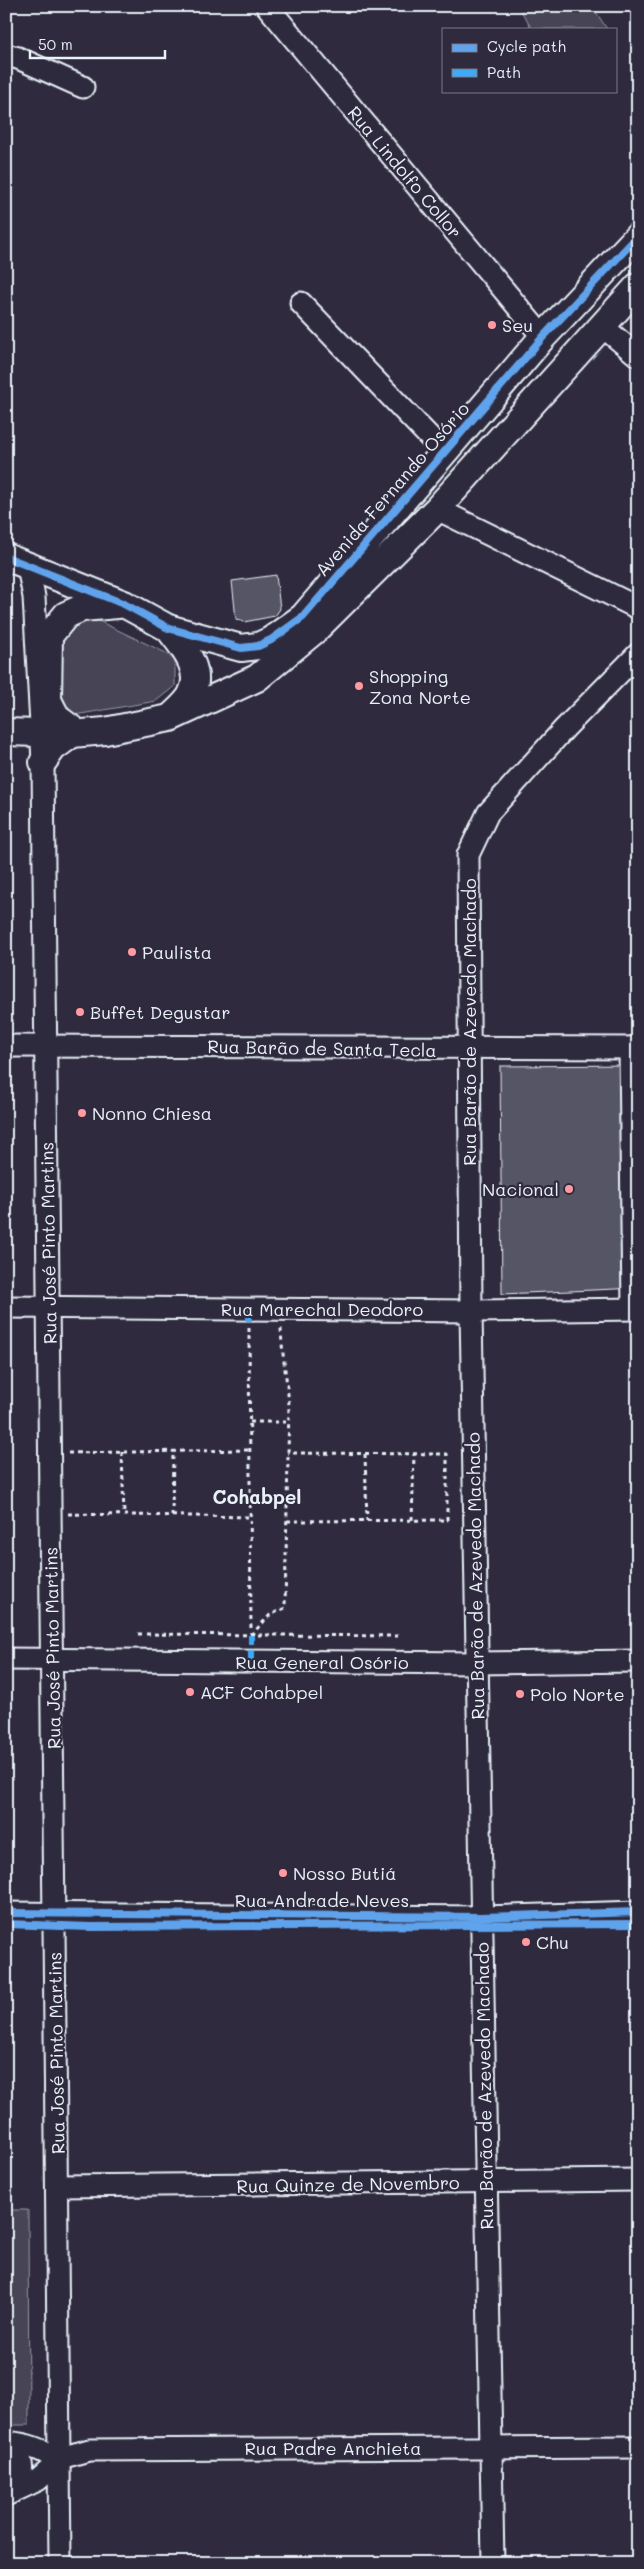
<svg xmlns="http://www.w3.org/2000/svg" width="644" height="2569" viewBox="0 0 644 2569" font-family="Mali,sans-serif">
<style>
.green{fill:#464455;stroke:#979aa6}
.building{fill:#575565;stroke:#e8f1f8}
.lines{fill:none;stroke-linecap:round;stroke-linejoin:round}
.minor-casing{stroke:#e8f1f8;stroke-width:25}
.major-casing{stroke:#e8f1f8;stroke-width:30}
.path{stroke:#e8f1f8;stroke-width:3;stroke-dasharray:4 4;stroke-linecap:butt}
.minor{stroke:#2f2a3d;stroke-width:21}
.major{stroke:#2f2a3d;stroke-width:26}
.quiet{stroke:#3fa9f5;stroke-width:6;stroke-dasharray:12 6;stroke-linecap:butt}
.cycleway-casing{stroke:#2f2a3d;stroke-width:11}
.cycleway{stroke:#60a3ed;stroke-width:8}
.poi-dot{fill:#ff9aa2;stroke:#2f2a3d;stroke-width:2}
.labels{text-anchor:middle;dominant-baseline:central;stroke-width:4.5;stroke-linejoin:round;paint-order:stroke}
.street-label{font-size:18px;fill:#e8f1f8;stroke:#2f2a3d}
.poi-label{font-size:18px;fill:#e8f1f8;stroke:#2f2a3d;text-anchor:start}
.neighbourhood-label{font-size:19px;font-weight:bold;fill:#e8f1f8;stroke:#2f2a3d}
</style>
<rect width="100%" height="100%" fill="#2f2a3d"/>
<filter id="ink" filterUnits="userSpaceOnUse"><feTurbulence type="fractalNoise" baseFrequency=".02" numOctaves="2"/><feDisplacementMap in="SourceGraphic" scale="10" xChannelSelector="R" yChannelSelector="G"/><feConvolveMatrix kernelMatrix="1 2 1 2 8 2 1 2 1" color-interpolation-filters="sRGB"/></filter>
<g filter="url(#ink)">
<g class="green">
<polygon points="518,6 592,6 607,29 532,29"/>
<polygon points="88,616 166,653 175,661 175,686 156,701 75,715 62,702 60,631"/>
<polygon points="6,2210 28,2210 29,2425 6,2425"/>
</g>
<g class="building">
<polygon points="276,575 280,609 275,616 244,622 236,619 232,581"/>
<polygon points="637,1065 638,1288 502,1294 500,1066"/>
</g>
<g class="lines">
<g class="minor-casing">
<g id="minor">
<polyline points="267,6 543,337"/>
<polyline points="6,55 18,58 83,87"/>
<polyline points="301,303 444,452"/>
<polyline points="602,326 638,356"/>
<polyline points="437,509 638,608"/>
<polyline points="28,567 34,597 43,762 60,2563"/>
<polyline points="6,1046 638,1048"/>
<polyline points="630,1048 633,1309"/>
<polyline points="6,1307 471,1311 638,1309"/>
<polyline points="6,1659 476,1663 638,1661"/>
<polyline points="6,1913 481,1917 638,1912"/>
<polyline points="58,2186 638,2180"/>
<path d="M6,2442c18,2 39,6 51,20"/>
<path d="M8,2442c18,17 18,35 0,52"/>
<polyline points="6,2495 38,2480 64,2457 89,2450 638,2447"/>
<polyline points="493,2563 471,1311 468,855 488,813 565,728 638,654"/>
</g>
</g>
<g class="major-casing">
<g id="major">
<polyline points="6,557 124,604 168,628 241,648 258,646 271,640 303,617 543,337 638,236"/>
<path d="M168,628c15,19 36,42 23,67 -4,8 -13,15 -19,21"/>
<polyline points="6,732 72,734 105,731 170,718 257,678 314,631 437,509 638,286"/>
<polyline points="77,733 57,718 48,700 49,636 66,615 82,608 118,605"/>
<polyline points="43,762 53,748 72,734"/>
</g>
</g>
<g class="path">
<polyline points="249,1328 251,1634"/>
<polyline points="250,1422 289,1422"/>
<polyline points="122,1452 124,1516"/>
<polyline points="68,1453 250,1450"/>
<polyline points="365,1454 367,1521"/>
<polyline points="68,1514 251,1517"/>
<polyline points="172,1516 173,1451"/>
<polyline points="412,1520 414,1454"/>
<polyline points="287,1521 447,1520 447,1454 288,1453"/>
<polyline points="138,1634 402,1636"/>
<path d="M251,1635l19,-20 15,-7 4,-203c-2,-26 -7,-50 -8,-77"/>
</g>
<use href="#minor" class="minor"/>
<use href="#major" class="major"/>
<g class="quiet">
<polyline points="249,1309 249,1327"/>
<polyline points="251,1662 251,1635"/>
</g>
<g class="cycleway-casing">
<g id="cycleway">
<polyline points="6,557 124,604 168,628 241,648 258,646 271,640 303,617 543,337 638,236"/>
<polyline points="6,1913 481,1917 638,1912"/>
<polyline points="6,1924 90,1927 638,1924"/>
</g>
</g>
<use href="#cycleway" class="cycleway"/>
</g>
</g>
<g class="poi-dot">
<circle cx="492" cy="325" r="5"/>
<circle cx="359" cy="686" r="5"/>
<circle cx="132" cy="952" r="5"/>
<circle cx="80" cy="1012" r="5"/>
<circle cx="82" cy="1113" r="5"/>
<circle cx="569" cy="1189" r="5"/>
<circle cx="190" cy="1692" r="5"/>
<circle cx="520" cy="1694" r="5"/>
<circle cx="283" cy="1873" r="5"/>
<circle cx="526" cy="1942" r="5"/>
</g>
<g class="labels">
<g class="street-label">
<text transform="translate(405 172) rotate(50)">Rua Lindolfo Collor</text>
<text transform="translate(392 489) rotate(-49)">Avenida Fernando Osório</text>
<text transform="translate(469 1022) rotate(-90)">Rua Barão de Azevedo Machado</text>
<text transform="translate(322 1048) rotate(1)">Rua Barão de Santa Tecla</text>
<text transform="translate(48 1243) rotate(-91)">Rua José Pinto Martins</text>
<text x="322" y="1309">Rua Marechal Deodoro</text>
<text transform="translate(475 1576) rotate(-91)">Rua Barão de Azevedo Machado</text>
<text transform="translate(52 1648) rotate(-91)">Rua José Pinto Martins</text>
<text x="322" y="1662">Rua General Osório</text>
<text x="322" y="1900">Rua Andrade Neves</text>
<text transform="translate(56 2053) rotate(-91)">Rua José Pinto Martins</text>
<text transform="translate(484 2086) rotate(-91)">Rua Barão de Azevedo Machado</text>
<text transform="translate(348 2184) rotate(-1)">Rua Quinze de Novembro</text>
<text x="333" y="2448">Rua Padre Anchieta</text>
</g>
<g class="poi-label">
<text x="502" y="325">Seu</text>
<text x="369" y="676">Shopping<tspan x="369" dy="21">Zona Norte</tspan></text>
<text x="142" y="952">Paulista</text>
<text x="90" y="1012">Buffet Degustar</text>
<text x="92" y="1113">Nonno Chiesa</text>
<text x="559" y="1189" text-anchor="end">Nacional</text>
<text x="200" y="1692">ACF Cohabpel</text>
<text x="530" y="1694">Polo Norte</text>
<text x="293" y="1873">Nosso Butiá</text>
<text x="536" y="1942">Chu</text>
</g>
<g class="neighbourhood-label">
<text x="257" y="1496">Cohabpel</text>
</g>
</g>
<rect width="644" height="2569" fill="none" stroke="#2f2a3d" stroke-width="25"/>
<rect x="12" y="12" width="619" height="2544" fill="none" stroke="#e8f1f8" stroke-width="2" filter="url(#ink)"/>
<rect x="442" y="28" width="175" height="65" fill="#2f2a3d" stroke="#797a88"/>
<rect x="452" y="44" width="25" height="8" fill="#60a3ed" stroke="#797a88"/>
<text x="487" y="52" font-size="15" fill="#e8f1f8">Cycle path</text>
<rect x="452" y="69" width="25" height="8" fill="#3fa9f5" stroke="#797a88"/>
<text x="487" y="78" font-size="15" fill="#e8f1f8">Path</text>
<path d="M30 50v8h135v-8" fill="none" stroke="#e8f1f8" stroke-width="2.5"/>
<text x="38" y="50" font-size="15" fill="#e8f1f8" stroke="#2f2a3d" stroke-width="4" paint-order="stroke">50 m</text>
</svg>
